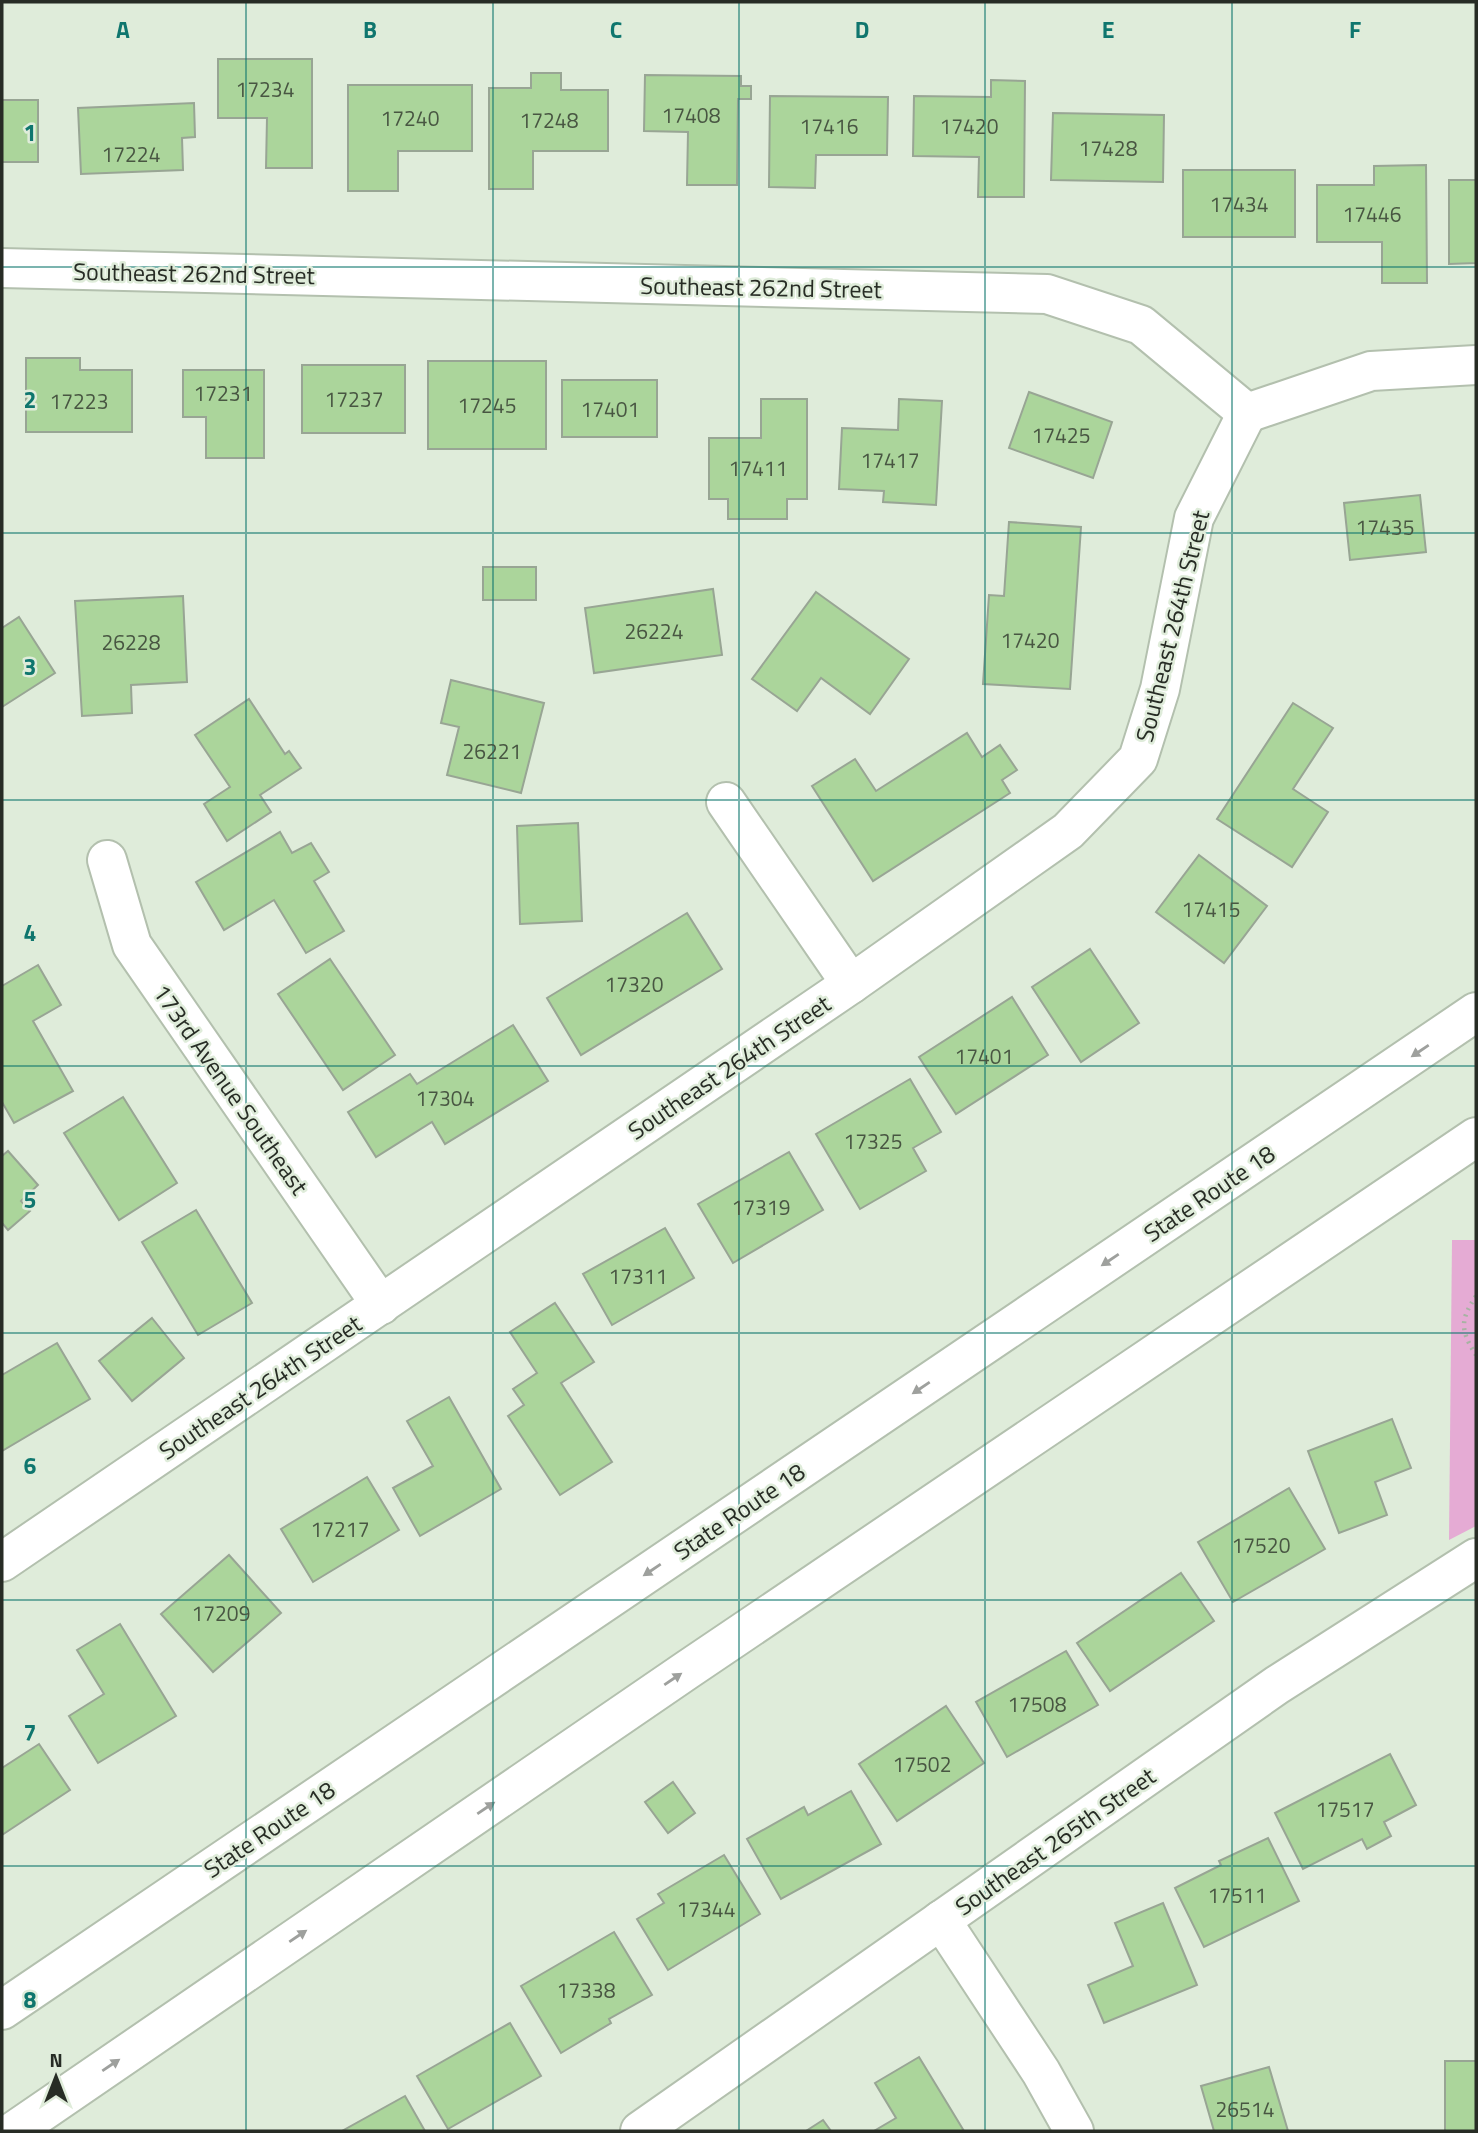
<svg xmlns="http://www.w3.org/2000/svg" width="1478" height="2133" viewBox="0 0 1478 2133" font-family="'Titillium Web',sans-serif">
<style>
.green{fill:#e5abd4}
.building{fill:#abd59b;stroke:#98a594;stroke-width:2}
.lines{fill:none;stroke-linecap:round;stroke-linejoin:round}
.minor-casing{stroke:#b3c0ae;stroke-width:42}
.highway-casing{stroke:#b3c0ae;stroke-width:42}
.path{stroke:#a7b2a3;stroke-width:4.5;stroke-dasharray:2 5;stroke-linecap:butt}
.minor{stroke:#fff;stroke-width:38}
.highway{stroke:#fff;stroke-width:38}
.oneway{fill:#9ea09d}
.grid{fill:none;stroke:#0f766e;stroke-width:2;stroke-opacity:0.55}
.labels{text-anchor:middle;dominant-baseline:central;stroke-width:5;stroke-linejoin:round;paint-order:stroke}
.number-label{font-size:21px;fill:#485642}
.street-label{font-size:24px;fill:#272c25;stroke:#dfecda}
.grid-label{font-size:23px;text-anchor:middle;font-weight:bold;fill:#0f766e;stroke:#dfecda;stroke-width:5;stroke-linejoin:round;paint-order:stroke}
</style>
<rect width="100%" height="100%" fill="#dfecda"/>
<polygon class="green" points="1452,1240 1476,1240 1476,1526 1449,1540"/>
<g class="building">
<polygon points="218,59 312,59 312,168 266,168 267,118 218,118"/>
<polygon points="531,73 561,73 561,90 608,90 608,151 533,151 533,189 489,189 489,88 531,88"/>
<polygon points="645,75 741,76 741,86 751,86 751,99 738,99 737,185 687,185 688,132 644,131"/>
<polygon points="991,80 1025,81 1024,197 978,197 979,157 913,156 914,96 991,97"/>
<polygon points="348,85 472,85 472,151 398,151 398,191 348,191"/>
<polygon points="770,96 888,97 887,155 816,155 815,188 769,187"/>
<rect x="2" y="100" width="36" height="62"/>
<polygon points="194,103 195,137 182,138 183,170 81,174 78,108"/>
<polygon points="1053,113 1164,115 1163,182 1051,180"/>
<polygon points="1426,165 1427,283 1382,283 1382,242 1317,242 1317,185 1374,185 1374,166"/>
<rect x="1183" y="170" width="112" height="67"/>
<polygon points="1449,180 1476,180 1476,263 1449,264"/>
<polygon points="26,358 80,358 80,370 132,370 132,432 26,432"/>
<rect x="428" y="361" width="118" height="88"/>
<rect x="302" y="365" width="103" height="68"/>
<polygon points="183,370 264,370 264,458 206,458 206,417 183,417"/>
<rect x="562" y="380" width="95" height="57"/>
<polygon points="1029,392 1112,422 1093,478 1009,448"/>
<polygon points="761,399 807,399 807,499 787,499 787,519 728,519 728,499 709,499 709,438 761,438"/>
<polygon points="899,399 942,401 936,505 883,502 884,491 839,489 842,428 898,430"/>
<polygon points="1420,495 1426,552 1350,560 1344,503"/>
<polygon points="1009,522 1081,527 1070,689 983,684 989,595 1004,596"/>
<rect x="483" y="567" width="53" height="33"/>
<polygon points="713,589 722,655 594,673 585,608"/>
<polygon points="816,592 909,659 870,714 821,678 797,711 752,679"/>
<polygon points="183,596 187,682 131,685 132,713 82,716 75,601"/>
<polygon points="19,617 55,673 2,707 2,628"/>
<polygon points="451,680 544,703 521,793 447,775 459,727 441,723"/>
<polygon points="249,699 285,754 289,751 301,768 260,795 271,812 227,841 204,804 230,787 195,735"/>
<polygon points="1293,703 1333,728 1293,789 1328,812 1292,867 1217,819"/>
<polygon points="967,733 982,757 1000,745 1017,770 1002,780 1010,793 873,881 812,786 855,759 876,791"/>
<polygon points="578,823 582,921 520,924 517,826"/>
<polygon points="280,832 292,853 311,843 329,872 314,881 344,931 306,953 274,900 224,930 196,882"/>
<polygon points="1199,855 1267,906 1224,963 1156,912"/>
<polygon points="687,913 722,969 581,1055 547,998"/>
<polygon points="1090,949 1139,1023 1081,1062 1032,987"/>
<polygon points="330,959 395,1055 343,1090 278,994"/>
<polygon points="38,965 61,1005 33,1021 73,1091 14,1123 2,1102 2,986"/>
<polygon points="1012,997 1048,1055 956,1114 919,1057"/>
<polygon points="513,1025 548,1081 445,1144 432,1122 376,1157 348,1112 410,1074 417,1084"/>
<polygon points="910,1079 941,1132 913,1148 926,1171 860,1209 816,1134"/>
<polygon points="123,1097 177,1183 119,1220 64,1133"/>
<polygon points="8,1151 38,1185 21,1201 30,1211 8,1230 2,1223 2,1156"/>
<polygon points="789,1152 823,1210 733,1263 698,1204"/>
<polygon points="196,1210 252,1303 198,1335 142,1242"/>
<polygon points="665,1228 694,1278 612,1325 583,1274"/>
<polygon points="555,1303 594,1362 561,1383 612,1462 560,1495 508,1416 524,1405 513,1389 537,1373 510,1332"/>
<polygon points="152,1318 184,1358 132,1401 99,1361"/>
<polygon points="57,1343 90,1399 2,1451 2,1375"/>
<polygon points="449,1397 501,1489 420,1536 393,1488 433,1466 407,1421"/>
<polygon points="1392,1419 1411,1468 1375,1482 1387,1515 1339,1533 1308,1451"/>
<polygon points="367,1477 399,1530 313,1582 281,1529"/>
<polygon points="1289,1488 1325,1549 1233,1602 1198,1542"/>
<polygon points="229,1555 281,1613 213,1672 161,1614"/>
<polygon points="1181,1573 1214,1621 1110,1691 1077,1643"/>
<polygon points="120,1624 176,1716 98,1763 69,1716 104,1694 77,1650"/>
<polygon points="1066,1651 1098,1705 1007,1757 976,1702"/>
<polygon points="946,1706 984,1763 897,1821 859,1764"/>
<polygon points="39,1744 70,1790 2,1835 2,1768"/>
<polygon points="1390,1754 1416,1805 1384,1822 1391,1836 1367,1849 1362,1839 1303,1869 1275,1813"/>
<polygon points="673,1782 695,1813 668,1833 645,1802"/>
<polygon points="851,1791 881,1844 781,1899 747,1839 804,1807 808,1815"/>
<polygon points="1268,1838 1299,1901 1204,1947 1175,1888 1221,1865 1219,1861"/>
<polygon points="724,1855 760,1914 668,1970 637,1919 664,1903 658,1894"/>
<polygon points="1163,1903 1197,1985 1104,2023 1088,1985 1133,1966 1115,1923"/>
<polygon points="614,1932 652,1995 609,2019 611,2023 561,2053 521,1986"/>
<polygon points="510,2023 541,2076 448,2129 417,2076"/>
<polygon points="919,2057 964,2131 874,2131 896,2118 875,2083"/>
<rect x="1445" y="2061" width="31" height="70"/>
<polygon points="1269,2067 1288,2131 1214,2131 1201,2086"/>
<polygon points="405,2096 425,2131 342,2131"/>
<polygon points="823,2120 831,2131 806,2131"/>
</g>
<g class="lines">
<g class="minor-casing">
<g id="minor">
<polyline points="2,268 1047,294 1141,325 1247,413"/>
<polyline points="1247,413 1371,371 1476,365"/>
<polyline points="726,802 851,984"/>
<polyline points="107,860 132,945 381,1305"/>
<polyline points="2,1562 851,984 1068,831 1138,759 1160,689 1194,518 1247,413"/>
<polyline points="941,1920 1041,2072 1074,2131"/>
<polyline points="640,2131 1277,1685 1476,1558"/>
</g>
</g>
<g class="highway-casing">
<g id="highway">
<polyline points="2,2010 1476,1012"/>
<polyline points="14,2131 687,1670 1476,1137"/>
</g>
</g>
<path class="path" d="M1476,1296c-16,24 -16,34 0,59"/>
<use href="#minor" class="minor"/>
<use href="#highway" class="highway"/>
</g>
<defs><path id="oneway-solid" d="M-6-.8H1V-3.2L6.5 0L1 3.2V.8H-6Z" transform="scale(1.75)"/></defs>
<g class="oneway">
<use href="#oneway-solid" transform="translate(1420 1051) rotate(146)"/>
<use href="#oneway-solid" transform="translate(1110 1260) rotate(146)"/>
<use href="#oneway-solid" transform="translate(921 1388) rotate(146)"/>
<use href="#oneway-solid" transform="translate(652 1570) rotate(146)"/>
<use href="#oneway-solid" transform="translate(673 1679) rotate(-34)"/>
<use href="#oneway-solid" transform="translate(486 1808) rotate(-34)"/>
<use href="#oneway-solid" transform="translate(298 1936) rotate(-34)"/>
<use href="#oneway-solid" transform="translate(111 2065) rotate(-34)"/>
</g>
<path class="grid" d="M246,2v2129M493,2v2129M739,2v2129M985,2v2129M1232,2v2129M2,267h1474M2,533h1474M2,800h1474M2,1066h1474M2,1333h1474M2,1600h1474M2,1866h1474"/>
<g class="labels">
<g class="number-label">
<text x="265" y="89">17234</text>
<text x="691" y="115">17408</text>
<text x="410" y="118">17240</text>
<text x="549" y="120">17248</text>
<text x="829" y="126">17416</text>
<text x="969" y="126">17420</text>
<text x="1108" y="148">17428</text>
<text x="131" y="154">17224</text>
<text x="1239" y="204">17434</text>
<text x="1372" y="214">17446</text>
<text x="223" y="393">17231</text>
<text x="354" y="399">17237</text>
<text x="79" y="401">17223</text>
<text x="487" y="405">17245</text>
<text x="610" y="409">17401</text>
<text x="1061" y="435">17425</text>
<text x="890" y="460">17417</text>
<text x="758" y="468">17411</text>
<text x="1385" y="527">17435</text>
<text x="654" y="631">26224</text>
<text x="1030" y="640">17420</text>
<text x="131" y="642">26228</text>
<text x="492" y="751">26221</text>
<text x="1211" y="909">17415</text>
<text x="634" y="984">17320</text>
<text x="984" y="1056">17401</text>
<text x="445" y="1098">17304</text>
<text x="873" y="1141">17325</text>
<text x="761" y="1207">17319</text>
<text x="638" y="1276">17311</text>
<text x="340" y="1529">17217</text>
<text x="1261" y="1545">17520</text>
<text x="221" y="1613">17209</text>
<text x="1037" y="1704">17508</text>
<text x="922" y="1764">17502</text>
<text x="1345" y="1809">17517</text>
<text x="1237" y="1895">17511</text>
<text x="706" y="1909">17344</text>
<text x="586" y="1990">17338</text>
<text x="1245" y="2109">26514</text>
</g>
<g class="street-label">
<text transform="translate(194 273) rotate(1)">Southeast 262nd Street</text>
<text transform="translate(761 287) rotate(1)">Southeast 262nd Street</text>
<text transform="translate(1172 626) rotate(-76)">Southeast 264th Street</text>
<text transform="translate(729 1067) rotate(-34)">Southeast 264th Street</text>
<text transform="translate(231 1089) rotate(55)">173rd Avenue Southeast</text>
<text transform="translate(1209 1193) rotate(-34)">State Route 18</text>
<text transform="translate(260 1387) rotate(-34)">Southeast 264th Street</text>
<text transform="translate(739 1511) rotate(-34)">State Route 18</text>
<text transform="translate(269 1829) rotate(-34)">State Route 18</text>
<text transform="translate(1055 1841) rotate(-35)">Southeast 265th Street</text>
</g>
</g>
<g class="grid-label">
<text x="123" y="38">A</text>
<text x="370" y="38">B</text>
<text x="616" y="38">C</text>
<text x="862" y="38">D</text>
<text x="1108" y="38">E</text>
<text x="1355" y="38">F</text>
<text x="30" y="141">1</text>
<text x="30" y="408">2</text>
<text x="30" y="675">3</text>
<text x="30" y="941">4</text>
<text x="30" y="1208">5</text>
<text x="30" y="1474">6</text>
<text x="30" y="1741">7</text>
<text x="30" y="2008">8</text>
</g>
<rect width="1478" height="2133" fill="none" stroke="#272c25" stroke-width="7"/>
<g transform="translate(56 2077)" stroke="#dfecda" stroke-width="5" paint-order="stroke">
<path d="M0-5L12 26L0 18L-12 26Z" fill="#272c25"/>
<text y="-10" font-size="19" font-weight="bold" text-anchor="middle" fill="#272c25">N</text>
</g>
</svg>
